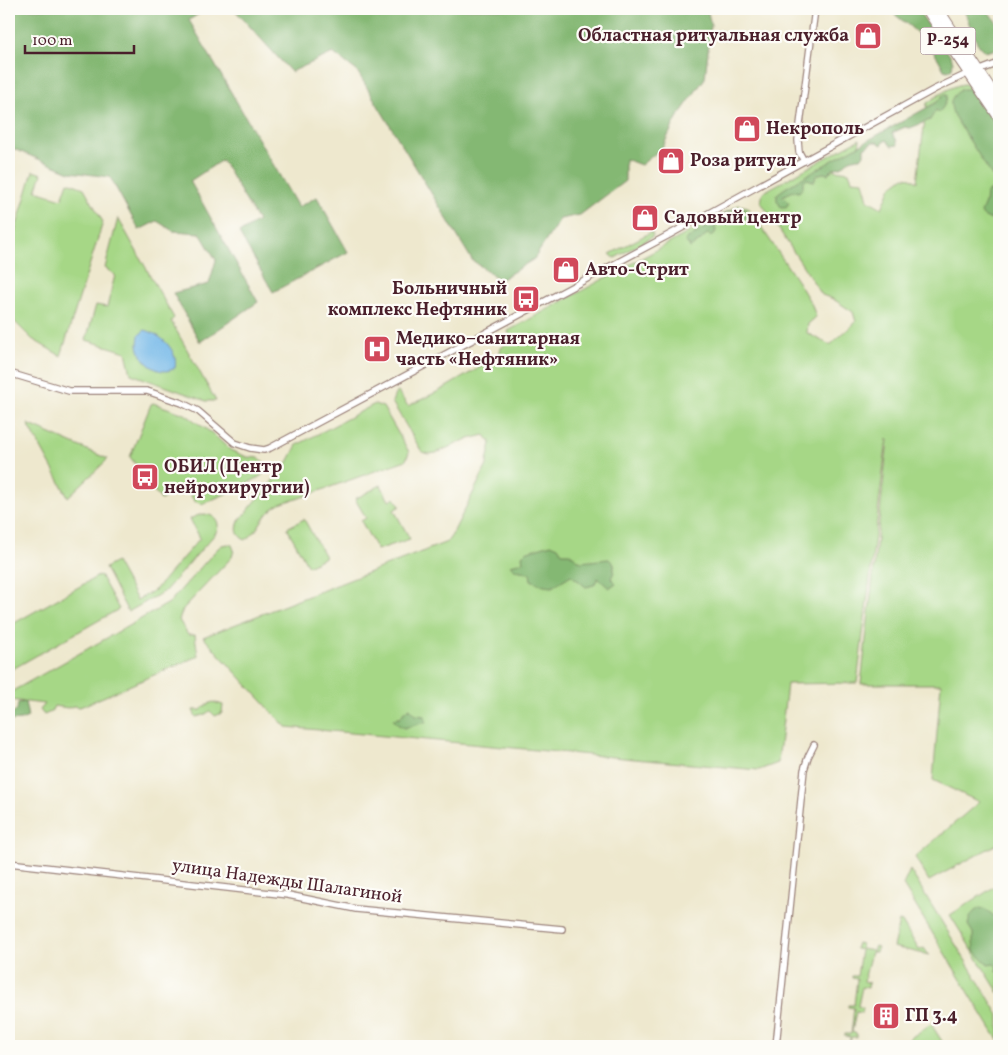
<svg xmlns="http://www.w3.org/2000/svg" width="1008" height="1055" viewBox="0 0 1008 1055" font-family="Vollkorn,serif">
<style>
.green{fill:#a6d786;stroke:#787b58}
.forest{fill:#84b873;stroke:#676c4f}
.water{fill:#72b7e8;stroke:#5e6b8a}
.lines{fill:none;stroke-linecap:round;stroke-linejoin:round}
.street-casing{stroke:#9c847c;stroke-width:8}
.highway-casing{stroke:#9c847c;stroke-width:12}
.street{stroke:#fff;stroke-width:5.5}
.highway{stroke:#fff;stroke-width:10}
.labels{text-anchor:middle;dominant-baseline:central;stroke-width:4.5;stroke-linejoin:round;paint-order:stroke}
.shield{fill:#fdfcf7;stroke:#806168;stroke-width:1}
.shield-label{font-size:16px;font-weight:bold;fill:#4a1f2b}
.poi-label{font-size:18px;font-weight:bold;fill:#4a1f2b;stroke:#fdfcf7;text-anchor:start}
.street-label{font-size:18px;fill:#4a1f2b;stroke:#fdfcf7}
</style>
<rect width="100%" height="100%" fill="#fdfcf7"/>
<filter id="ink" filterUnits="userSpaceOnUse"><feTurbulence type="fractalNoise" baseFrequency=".02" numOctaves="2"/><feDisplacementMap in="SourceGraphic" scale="10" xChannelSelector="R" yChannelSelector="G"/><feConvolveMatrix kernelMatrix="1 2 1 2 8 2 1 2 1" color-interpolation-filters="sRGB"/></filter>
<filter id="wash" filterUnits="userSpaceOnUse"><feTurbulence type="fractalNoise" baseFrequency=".0096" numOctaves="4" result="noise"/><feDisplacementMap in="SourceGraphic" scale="20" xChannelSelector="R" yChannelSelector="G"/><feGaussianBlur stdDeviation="1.12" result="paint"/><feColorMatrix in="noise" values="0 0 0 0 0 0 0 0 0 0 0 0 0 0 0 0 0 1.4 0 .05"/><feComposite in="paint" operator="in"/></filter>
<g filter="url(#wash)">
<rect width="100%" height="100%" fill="#eee8ce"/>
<g class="green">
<path d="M964,84l6,2 29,44v713l-70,38 -14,-24 64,-55 -46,-22 8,-96h-80l27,-244 -1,-1 -30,244 -70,1 -9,79 -19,7 -158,-14 -315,-29 -83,-90 244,-95 5,-7 35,-70v-3l4,-19 -6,-8 -20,5 -29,13 -8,1 -6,-2 -30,-50 3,-8 3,-2 10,14 33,-16 41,-24 16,-7 3,-11 10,-9 -3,-8 231,-126 9,2 50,75 14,23 4,12 -8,7 -1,9 23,12 26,-23 -3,-10 -20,-13 -11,-4 -61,-93 2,-9 6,-4 91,-50 -2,16 -20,9 -4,6 15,2 3,8 11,1 5,19 14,8 9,-21 13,-10 7,1 6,4 10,-79c12,-8 23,-17 37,-19z"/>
<polygon points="33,171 42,174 36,191 62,199 68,182 84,188 103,222 61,356 32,339 9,316 9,252"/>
<polygon points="118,218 174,318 171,321 216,401 206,401 131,374 126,352 86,340 96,305 107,307 115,275 105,268"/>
<polygon points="651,232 653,235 652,237 615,258 612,256 610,254"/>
<polygon points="153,403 185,414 213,434 230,450 247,457 259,458 263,461 266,466 262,475 256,479 230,492 202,504 194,501 185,486 161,500 147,481 149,479 145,473 143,474 130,457 151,404"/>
<path d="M375,404l8,3 26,45 -3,8 -112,40c-10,1 -21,7 -28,15 -7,9 -11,20 -21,25 -9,-5 -9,-11 -6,-19l48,-57 10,-19z"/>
<polygon points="28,424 108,459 68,497"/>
<polygon points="381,485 389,501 395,498 400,506 394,510 410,539 377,550 361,521 366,518 355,499"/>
<path d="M204,514c12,1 18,9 11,20l-50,57 -37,21 -23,-44 11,-6 21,38 18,-10 45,-52 -10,-19 6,-3z"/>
<polygon points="304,519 325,557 308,566 287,528"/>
<polygon points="228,544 232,545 234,550 232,557 183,609 179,620 188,635 195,635 198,656 80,707 73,706 68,708 54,706 51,712 44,715 40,710 45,704 9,700 9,693 169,603 217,549 222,545"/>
<polygon points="100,575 119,609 9,671 9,626"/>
<polygon points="213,702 223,705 222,713 215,716 210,711 204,715 196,717 193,710 201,710 206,705"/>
<polygon points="910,870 999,1015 999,1042 903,885"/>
<polygon points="999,884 999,993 950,915"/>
<polygon points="899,921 902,922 919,950 924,948 929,955 893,947"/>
<polygon points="857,943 861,944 861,949 873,951 875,946 878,947 876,952 871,952 864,981 869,983 868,988 862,987 858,1006 863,1008 862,1013 856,1012 852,1032 857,1034 857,1037 851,1037 850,1045 850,1037 845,1036 845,1034 851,1034 854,1008 848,1007 848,1005 854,1005 857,979 852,978 852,976 857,976 861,950 855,949"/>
<polygon points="931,1024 945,1046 907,1046 909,1039"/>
</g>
<g class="forest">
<polygon points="9,9 207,9 189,20 298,207 317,197 348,252 273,292 239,233 258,221 222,160 190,181 258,302 200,342 173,293 209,284 216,260 200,233 173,231 157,221 139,230 110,177 70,172 9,147"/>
<polygon points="234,9 707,9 711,25 705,78 677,118 662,148 641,165 625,159 625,181 580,215 560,219 534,259 500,280 472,260 357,71 333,53 291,72"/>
<path d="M889,9h28l34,48 2,5 -1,6 -4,3 -4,-1c-2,-3 -3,-7 -5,-10 -6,-10 -15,-19 -23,-28 -8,-8 -18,-14 -27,-23z"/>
<path d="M963,9h23l13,16v22l-6,3 -8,2c-13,-11 -14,-29 -22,-43z"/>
<path d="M962,89h9l5,5 23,35v58l-45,-71c-5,-14 -5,-18 8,-27z"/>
<path d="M943,95h4c0,6 -3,12 -8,17l-3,-2 -6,10 -20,8 -5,-1 -13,6 4,6 2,6 -7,1 -4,-6 -4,2 -1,3 -5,-3h-4l-9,6v6l-3,4c-7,0 -14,2 -18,8l-10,3 -5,5 -5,-1 -6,2 -3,7 -6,-3 -5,2v6l-4,5 -5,-1 -12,5 4,3 3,4 -3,4h-5l-4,-6v-7l8,-6 60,-35 58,-32 34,-19z"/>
<polygon points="991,190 995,199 999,205 999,224 993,215 991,220 983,216 981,213 985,203 986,193"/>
<path d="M734,209c9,0 12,-1 17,7l-1,3 -16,-2 -5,6 -8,2 -2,-4 3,-5z"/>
<polygon points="710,225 715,227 716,231 713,236 707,234 701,240 690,248 689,245 685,242 686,239"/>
<polygon points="551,544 558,547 562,553 569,553 581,562 609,559 614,564 614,572 611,578 616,583 609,588 598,578 594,585 586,587 571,575 552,587 544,586 531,580 530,573 516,570 510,565 523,562 522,555 528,551"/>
<polygon points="25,702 28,717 21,720 9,721 9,712 12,714 17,710 18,703"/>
<polygon points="410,708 416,715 424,716 426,722 404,728 397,724 393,719 400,718 404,712"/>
<path d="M980,908c9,3 17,7 17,18l2,1v45l-3,-1 1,-4 -3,-3 -6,1 -2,-3 -12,-11 -1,-9v-9l-5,-8c2,-9 4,-13 12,-17z"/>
</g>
<path class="water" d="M145,330c15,4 34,20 30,38 -16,10 -36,-7 -37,-24 0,-3 1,-6 1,-9z"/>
</g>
<g filter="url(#ink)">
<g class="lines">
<g class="street-casing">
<g id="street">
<polyline points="804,161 799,152 798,140 815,9"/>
<polyline points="9,373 69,391 147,391 182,403 198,411 235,443 250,448 264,450 270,448 667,236 935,89 969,73 978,71 999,63"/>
<polyline points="9,863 288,895 356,909 562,929"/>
<polyline points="776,1046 804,770 808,757 814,745"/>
</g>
</g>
<g class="highway-casing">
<g id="highway">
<polyline points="927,9 954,51 999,117"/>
<polyline points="938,9 999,102"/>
</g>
</g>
<use href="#street" class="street"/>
<use href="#highway" class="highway"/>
</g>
</g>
<defs>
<g id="shop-square" transform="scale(1.4375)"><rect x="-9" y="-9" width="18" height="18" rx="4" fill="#d1495b" stroke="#fdfcf7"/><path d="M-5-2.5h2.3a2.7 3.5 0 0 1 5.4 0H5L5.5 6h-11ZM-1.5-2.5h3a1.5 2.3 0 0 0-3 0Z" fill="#fff"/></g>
<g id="bus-square" transform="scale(1.4375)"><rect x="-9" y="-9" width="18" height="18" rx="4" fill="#d1495b" stroke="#fdfcf7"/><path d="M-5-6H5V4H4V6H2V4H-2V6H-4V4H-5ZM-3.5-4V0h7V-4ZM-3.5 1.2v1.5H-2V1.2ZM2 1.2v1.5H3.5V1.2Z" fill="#fff"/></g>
<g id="hospital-square" transform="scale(1.4375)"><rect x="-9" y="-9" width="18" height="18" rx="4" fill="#d1495b" stroke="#fdfcf7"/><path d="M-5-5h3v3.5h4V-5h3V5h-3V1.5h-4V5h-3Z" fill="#fff"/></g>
<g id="building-square" transform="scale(1.4375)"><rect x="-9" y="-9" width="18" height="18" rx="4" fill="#d1495b" stroke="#fdfcf7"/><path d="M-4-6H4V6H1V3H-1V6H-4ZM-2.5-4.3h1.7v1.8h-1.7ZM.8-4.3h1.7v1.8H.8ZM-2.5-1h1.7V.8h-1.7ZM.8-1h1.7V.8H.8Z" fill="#fff"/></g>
</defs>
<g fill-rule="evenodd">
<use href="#shop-square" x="868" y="36"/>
<use href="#shop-square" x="747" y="129"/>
<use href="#shop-square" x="671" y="161"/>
<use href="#shop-square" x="645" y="218"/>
<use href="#shop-square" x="566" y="270"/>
<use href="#bus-square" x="526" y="299"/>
<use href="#hospital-square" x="377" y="349"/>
<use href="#bus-square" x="145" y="477"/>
<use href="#building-square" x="886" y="1016"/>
</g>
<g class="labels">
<rect class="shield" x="920.5" y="27.5" width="55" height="27" rx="4"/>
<g class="shield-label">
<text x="948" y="41">Р-254</text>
</g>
<g class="poi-label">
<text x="849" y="36" text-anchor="end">Областная ритуальная служба</text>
<text x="766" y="129">Некрополь</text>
<text x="690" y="161">Роза ритуал</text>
<text x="664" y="218">Садовый центр</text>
<text x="585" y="270">Авто-Стрит</text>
<text x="507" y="289" text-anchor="end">Больничный<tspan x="507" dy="21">комплекс Нефтяник</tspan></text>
<text x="396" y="339">Медико–санитарная<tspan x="396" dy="21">часть «Нефтяник»</tspan></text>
<text x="164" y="467">ОБИЛ (Центр<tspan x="164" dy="21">нейрохирургии)</tspan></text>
<text x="905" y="1016">ГП 3.4</text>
</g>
<g class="street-label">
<text transform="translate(287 882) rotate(8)">улица Надежды Шалагиной</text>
</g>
</g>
<rect width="1008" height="1055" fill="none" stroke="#fdfcf7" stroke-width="30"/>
<path d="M25 45v8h109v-8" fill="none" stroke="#4a1f2b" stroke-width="2.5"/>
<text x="32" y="45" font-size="15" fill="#4a1f2b" stroke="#fdfcf7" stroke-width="4" paint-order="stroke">100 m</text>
</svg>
